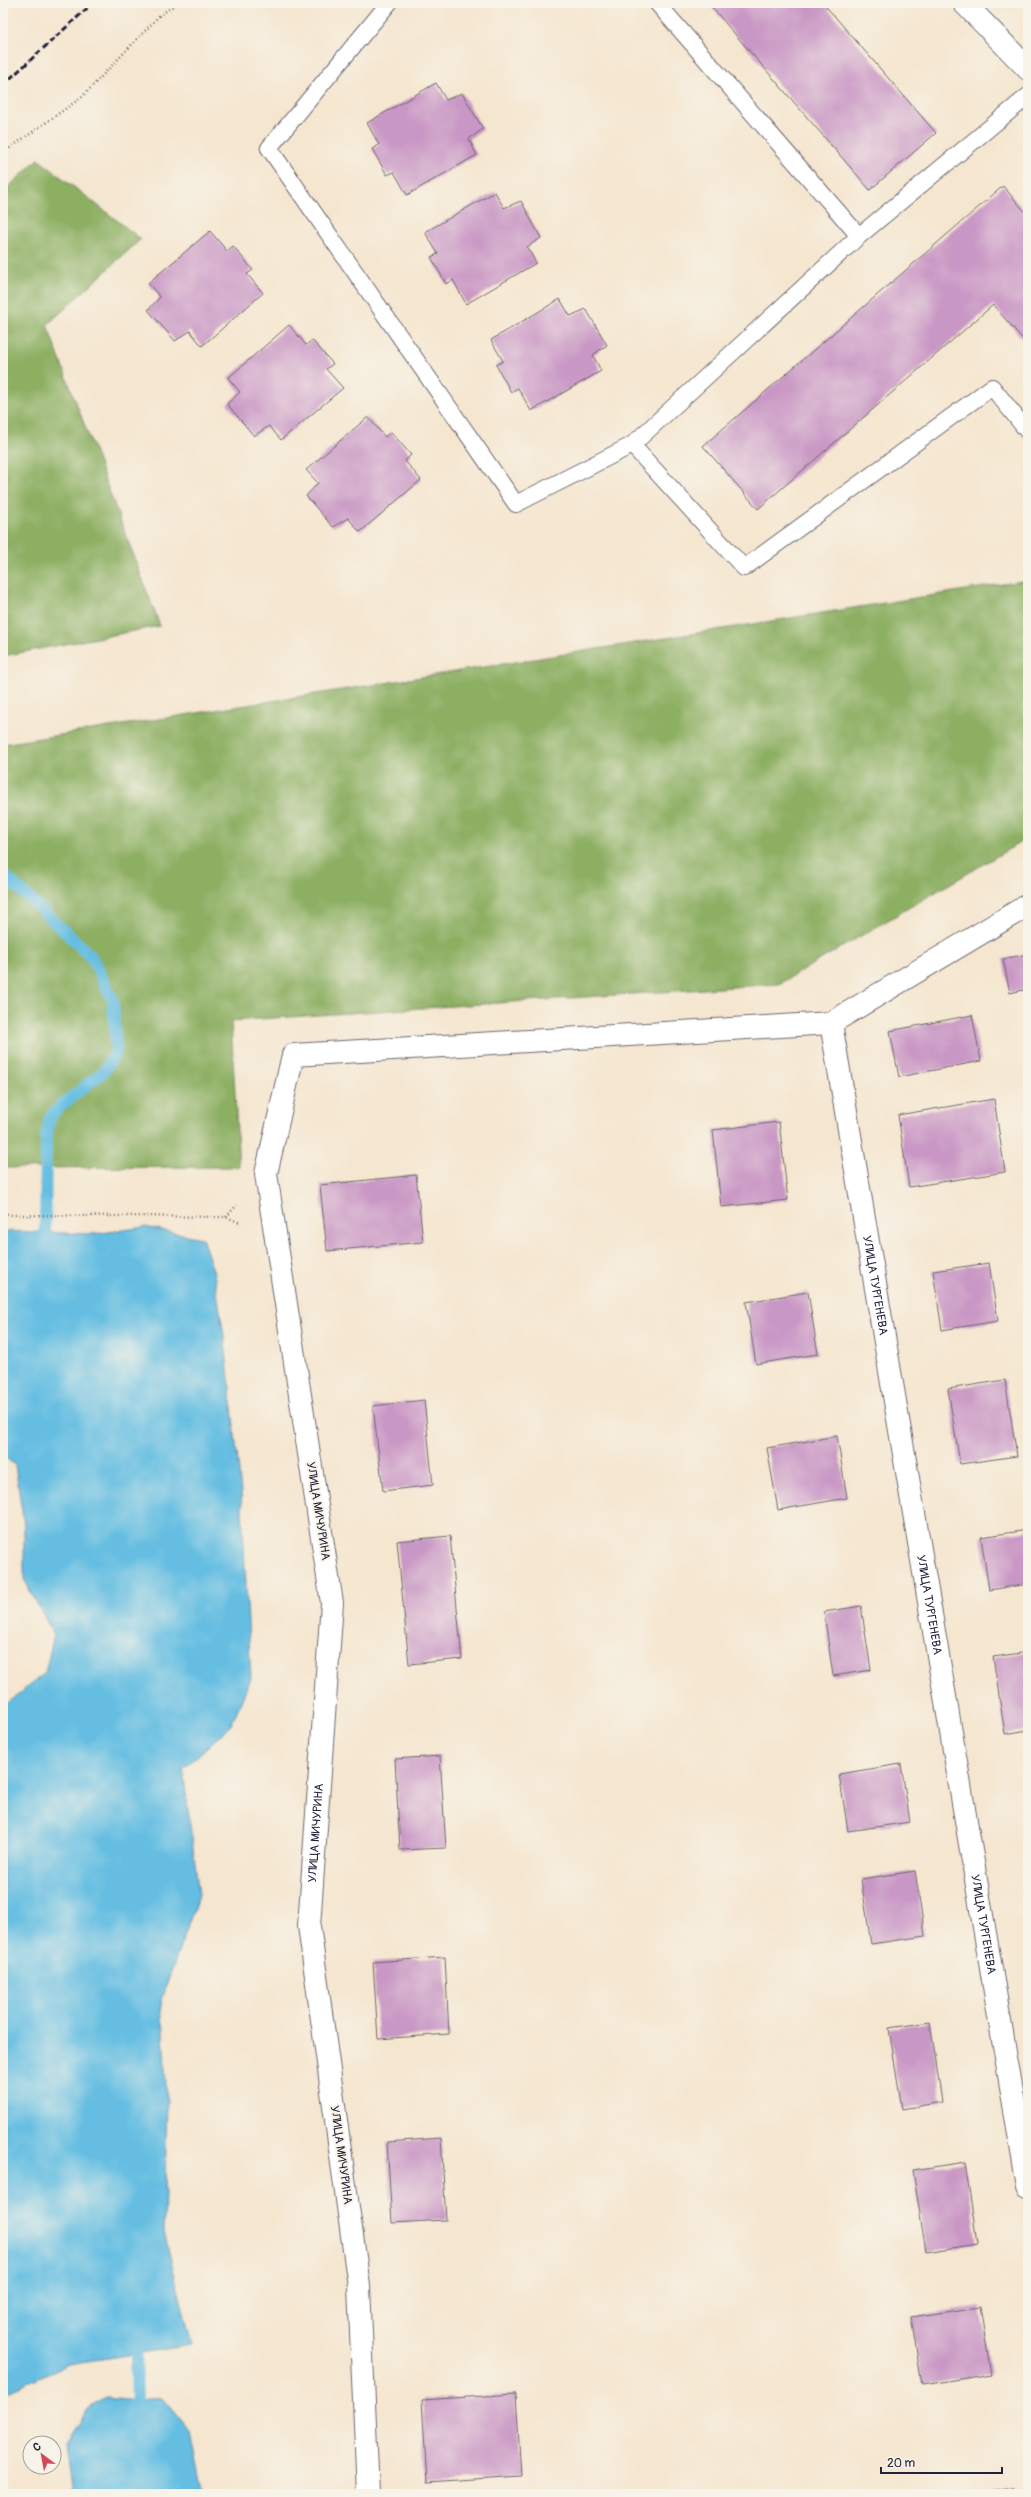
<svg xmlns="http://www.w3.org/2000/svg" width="1031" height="2497" viewBox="0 0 1031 2497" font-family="Pangolin,sans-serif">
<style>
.forest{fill:#8caf62;stroke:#57684e}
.water{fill:#65bee2;stroke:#44708e}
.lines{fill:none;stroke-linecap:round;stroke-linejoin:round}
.stream{stroke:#65bee2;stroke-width:12}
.building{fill:#c997c5}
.service-casing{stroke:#6c676f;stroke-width:18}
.minor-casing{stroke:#6c676f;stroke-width:24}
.path{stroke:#6c676f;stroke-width:2.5;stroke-dasharray:1 3;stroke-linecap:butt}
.service{stroke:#fff;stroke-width:16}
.minor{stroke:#fff;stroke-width:22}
.rail{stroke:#22223b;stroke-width:3;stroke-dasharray:6 3;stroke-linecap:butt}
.labels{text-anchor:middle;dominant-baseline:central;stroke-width:4;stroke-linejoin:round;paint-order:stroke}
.street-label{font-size:12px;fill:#22223b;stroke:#f7f3e8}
</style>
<rect width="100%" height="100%" fill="#f7f3e8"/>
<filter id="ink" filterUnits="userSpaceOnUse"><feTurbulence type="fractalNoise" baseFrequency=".025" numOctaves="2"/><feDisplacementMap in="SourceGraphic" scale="8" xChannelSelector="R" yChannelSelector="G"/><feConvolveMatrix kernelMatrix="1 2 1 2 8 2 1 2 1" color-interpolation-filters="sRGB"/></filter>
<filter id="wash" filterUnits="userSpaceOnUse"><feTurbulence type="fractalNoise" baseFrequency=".012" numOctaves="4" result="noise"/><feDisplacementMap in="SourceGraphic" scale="16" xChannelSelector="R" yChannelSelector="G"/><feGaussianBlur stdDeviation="0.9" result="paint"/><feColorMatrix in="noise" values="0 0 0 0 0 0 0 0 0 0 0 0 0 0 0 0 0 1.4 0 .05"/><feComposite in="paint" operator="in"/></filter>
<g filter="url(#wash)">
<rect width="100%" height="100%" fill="#f5e6cf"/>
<g class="forest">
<polygon points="38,159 141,239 47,325 160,626 3,656 3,192"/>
<polygon points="1028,580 1028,838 779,984 231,1021 239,1167 3,1168 3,744"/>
</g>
<g class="water">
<polygon points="145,1227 202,1238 214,1273 225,1342 241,1491 251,1678 231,1725 183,1769 199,1895 161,2000 167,2101 164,2232 192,2345 69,2364 3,2393 3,1706 45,1673 54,1635 24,1579 24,1525 15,1465 3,1456 3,1231 94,1234"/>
<polygon points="106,2397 137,2400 162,2398 191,2433 203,2494 73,2494 66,2442 88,2409"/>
</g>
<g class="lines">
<g class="stream">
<polyline points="3,874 91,956 113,1000 116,1052 104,1071 58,1108 50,1117 46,1137 45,1247"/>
<polyline points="136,2337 137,2417"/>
</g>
</g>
<g id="blocks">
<g class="building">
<polygon points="708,3 823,3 936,133 870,190"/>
<polygon points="436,83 446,100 462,93 483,129 469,139 477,155 407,195 394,172 387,175 372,149 379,145 367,123"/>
<polygon points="1003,186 1028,215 1028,345 993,305 758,509 703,446"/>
<polygon points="495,192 504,208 521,201 541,238 527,247 536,263 466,304 453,280 446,284 431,257 438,254 425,232"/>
<polygon points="210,231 227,251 233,246 253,270 247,274 263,293 202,346 190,331 175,341 148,310 160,297 148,283"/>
<polygon points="560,299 570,316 586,309 607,345 593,355 601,371 531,411 518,388 511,392 496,365 503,361 491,340"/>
<polygon points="289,325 306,345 312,340 333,364 326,369 343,388 281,440 269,426 254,436 227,404 240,392 228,378"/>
<polygon points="368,417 385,437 391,432 411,455 405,461 421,480 360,532 348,518 333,527 306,496 318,483 306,470"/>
<polygon points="1028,954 1028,989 1010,993 1003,959"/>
<polygon points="972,1015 981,1061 899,1077 890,1031"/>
<polygon points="994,1099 1005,1172 909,1187 898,1115"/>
<polygon points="779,1122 788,1200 721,1207 713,1130"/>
<polygon points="416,1175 423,1242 327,1251 320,1185"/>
<polygon points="989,1263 998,1321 942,1330 933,1271"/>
<polygon points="808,1292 818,1354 756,1364 746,1302"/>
<polygon points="1005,1380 1017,1456 960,1464 948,1389"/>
<polygon points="424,1400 433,1485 383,1491 373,1406"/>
<polygon points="837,1436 847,1498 778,1510 767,1448"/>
<polygon points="1028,1530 1028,1584 989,1590 981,1537"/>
<polygon points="450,1536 462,1659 409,1664 397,1541"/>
<polygon points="861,1606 871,1670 833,1676 824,1612"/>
<polygon points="1028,1652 1028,1730 1005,1734 993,1657"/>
<polygon points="440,1756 446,1848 400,1850 395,1759"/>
<polygon points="901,1764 910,1822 848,1831 839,1774"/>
<polygon points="915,1871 925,1936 871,1944 861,1879"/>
<polygon points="445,1957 449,2034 378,2039 373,1962"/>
<polygon points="930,2022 942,2102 902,2109 889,2028"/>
<polygon points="441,2138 446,2220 392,2223 387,2142"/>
<polygon points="965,2162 977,2244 926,2252 913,2170"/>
<polygon points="980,2307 991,2374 922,2385 911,2317"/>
<polygon points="516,2394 521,2476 427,2482 422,2400"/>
<polygon points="1013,2488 1014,2494 983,2494 983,2493"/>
</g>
</g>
</g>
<g filter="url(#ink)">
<use href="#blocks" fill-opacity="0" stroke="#6c676f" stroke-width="1"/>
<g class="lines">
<g class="service-casing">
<g id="service">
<polyline points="389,3 269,148 516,504 632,445"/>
<polyline points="657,3 859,236"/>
<polyline points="1028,96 859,236 632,445 744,568 992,387 1028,432"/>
</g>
</g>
<g class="minor-casing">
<g id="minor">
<polyline points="964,3 1028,69"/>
<path id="s1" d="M831,1023l197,1164"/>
<path id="s2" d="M368,2494l-9,-208 -50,-360 23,-323 -66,-429 27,-119 538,-32 197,-118"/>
</g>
</g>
<g class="path">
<polyline points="3,153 82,97 160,15 178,3"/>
<polyline points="3,1213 12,1215 226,1217 241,1223"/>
<polyline points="226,1217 237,1205"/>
</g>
<use href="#service" class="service"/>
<use href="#minor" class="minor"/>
<polyline class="rail" points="3,85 93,3"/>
</g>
</g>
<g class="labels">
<g class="street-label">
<text stroke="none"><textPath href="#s1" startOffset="266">УЛИЦА ТУРГЕНЕВА</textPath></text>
<text transform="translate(318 1511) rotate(81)">УЛИЦА МИЧУРИНА</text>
<text stroke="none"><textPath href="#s1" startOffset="590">УЛИЦА ТУРГЕНЕВА</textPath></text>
<text stroke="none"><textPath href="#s2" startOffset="665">УЛИЦА МИЧУРИНА</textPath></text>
<text stroke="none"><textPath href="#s1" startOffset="914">УЛИЦА ТУРГЕНЕВА</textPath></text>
<text transform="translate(341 2155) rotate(82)">УЛИЦА МИЧУРИНА</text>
</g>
</g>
<rect width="1031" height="2497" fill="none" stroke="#f7f3e8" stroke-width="16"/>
<g transform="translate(42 2455) rotate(328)"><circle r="19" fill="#f7f3e8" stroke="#a29fa3"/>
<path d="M0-3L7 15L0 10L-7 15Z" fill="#d1495b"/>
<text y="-6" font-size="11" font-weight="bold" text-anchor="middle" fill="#22223b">С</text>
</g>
<path d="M881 2467v6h121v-6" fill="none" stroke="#22223b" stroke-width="2"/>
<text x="887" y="2467" font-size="12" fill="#22223b" stroke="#f7f3e8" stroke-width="3" paint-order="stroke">20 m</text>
</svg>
